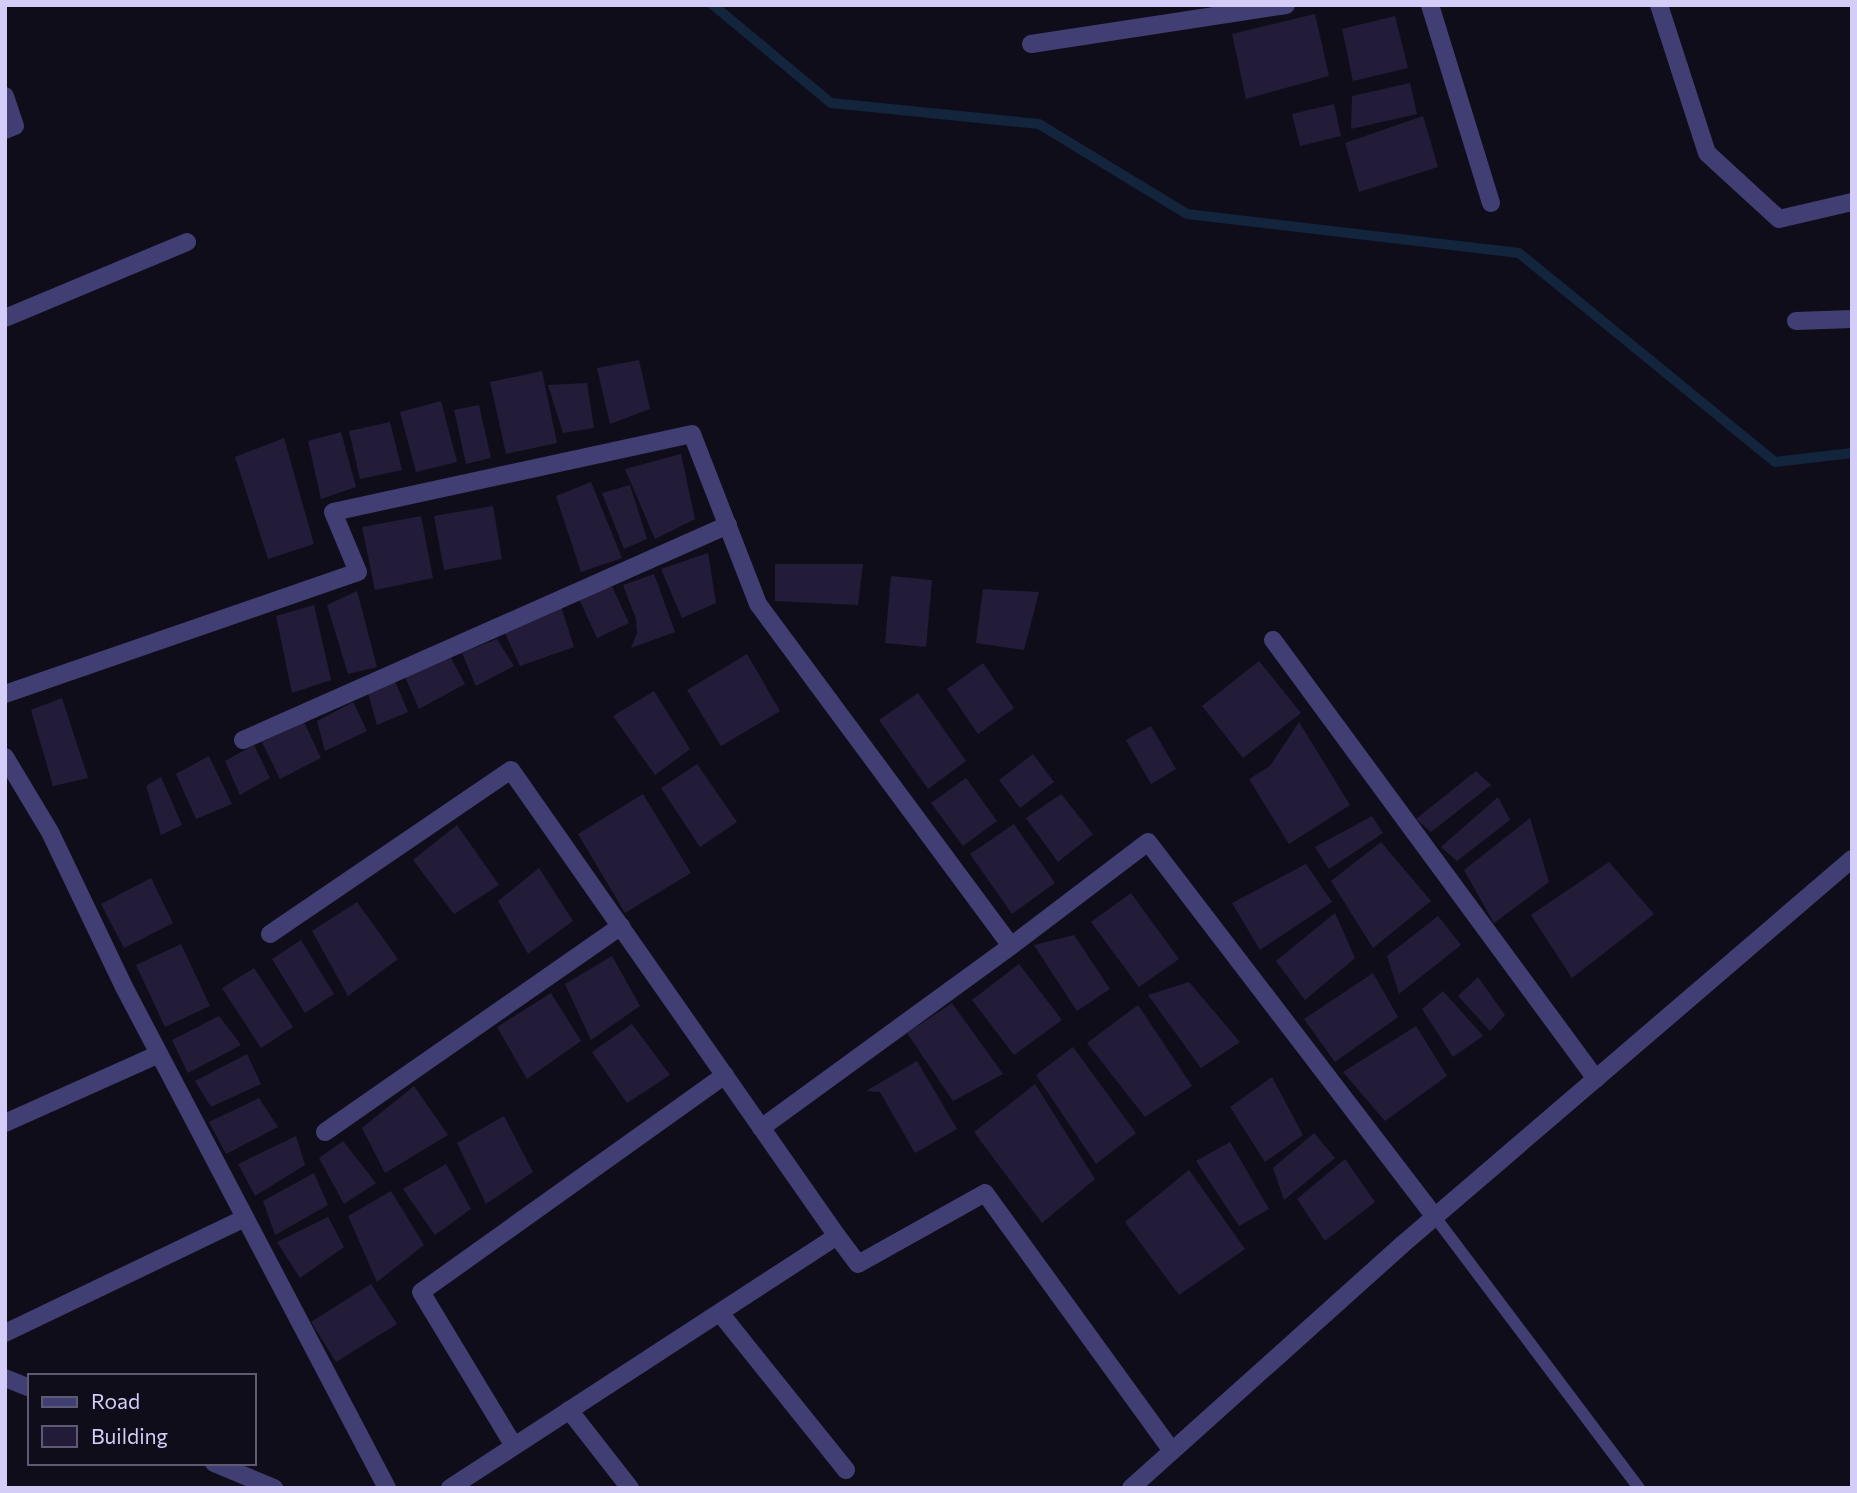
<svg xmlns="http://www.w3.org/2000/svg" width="1857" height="1493" viewBox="0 0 1857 1493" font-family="Commissioner,sans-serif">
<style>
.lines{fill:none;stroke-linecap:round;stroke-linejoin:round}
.stream{stroke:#13243d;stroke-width:10}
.building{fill:#221c38}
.service{stroke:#413e73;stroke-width:12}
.minor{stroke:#413e73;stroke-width:18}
</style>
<rect width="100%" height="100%" fill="#100d1a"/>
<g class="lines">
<polyline class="stream" points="713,5 831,103 1039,124 1187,214 1519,253 1775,462 1852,453"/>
</g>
<g class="building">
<polygon points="1315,14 1329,76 1246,99 1232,34"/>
<polygon points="1395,16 1408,68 1353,81 1342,29"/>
<polygon points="1410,83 1417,114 1351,129 1352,96"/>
<polygon points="1334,104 1341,136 1300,146 1292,114"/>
<polygon points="1423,116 1438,167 1359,192 1345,143"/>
<polygon points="639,360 650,409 610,424 597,368"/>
<polygon points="542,371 557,443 506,454 490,382"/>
<polygon points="587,383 594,428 563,433 548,385"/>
<polygon points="441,401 457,462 416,472 400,412"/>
<polygon points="479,405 491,458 466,464 454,410"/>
<polygon points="390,422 402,470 360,479 349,431"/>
<polygon points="341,432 356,487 321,499 308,441"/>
<polygon points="284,438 314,544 268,559 235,457"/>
<polygon points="681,454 695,519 655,539 625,469"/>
<polygon points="591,482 622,558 581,572 556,496"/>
<polygon points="630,485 647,539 624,549 602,493"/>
<polygon points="493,506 502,559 444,570 434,516"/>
<polygon points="421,516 433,578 375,590 362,527"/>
<polygon points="708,553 716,603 682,618 661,569"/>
<polygon points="775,564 863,564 858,605 775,601"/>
<polygon points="654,574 675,632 631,648 637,633 636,619 623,585"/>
<polygon points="891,576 932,580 926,647 885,643"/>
<polygon points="611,584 629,623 597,638 579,599"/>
<polygon points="983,589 1039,592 1024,650 976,643"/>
<polygon points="357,591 377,667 348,674 327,605"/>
<polygon points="314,605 331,680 292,693 276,616"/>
<polygon points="561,606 574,647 520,666 503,629"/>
<polygon points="497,639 514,666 476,686 462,653"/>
<polygon points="747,654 780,711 721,746 687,690"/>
<polygon points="451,658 465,684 419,709 405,677"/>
<polygon points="1259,661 1301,713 1243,758 1202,706"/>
<polygon points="983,663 1014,708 978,734 947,689"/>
<polygon points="395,681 408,712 377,725 368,693"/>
<polygon points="654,691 690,749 655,775 613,716"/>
<polygon points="918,693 966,761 928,789 879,720"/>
<polygon points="62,698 88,778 53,786 31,710"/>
<polygon points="353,702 367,731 325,751 317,721"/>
<polygon points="304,722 321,758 280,779 262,742"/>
<polygon points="1299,722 1350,805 1289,844 1249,779 1270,766"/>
<polygon points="1151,726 1176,769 1151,784 1126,740"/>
<polygon points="254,745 270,778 240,795 225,761"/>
<polygon points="1033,754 1054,782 1020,808 999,780"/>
<polygon points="209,756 232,804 196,819 176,774"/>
<polygon points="697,764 737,822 700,847 661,788"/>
<polygon points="1476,771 1491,785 1431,832 1416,819"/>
<polygon points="161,777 182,825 161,835 146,786"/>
<polygon points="966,778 997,821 963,846 931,803"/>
<polygon points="643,794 691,873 625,913 578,834"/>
<polygon points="1061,794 1093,834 1058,862 1026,818"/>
<polygon points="1498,797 1510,820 1457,861 1441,847"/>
<polygon points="1372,816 1383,833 1329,869 1315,847"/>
<polygon points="1530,818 1549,882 1494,923 1464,870"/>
<polygon points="1014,824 1055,883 1012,914 970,854"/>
<polygon points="457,825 499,885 454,914 413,860"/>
<polygon points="1381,842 1431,901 1373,948 1331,881"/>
<polygon points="1609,862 1654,914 1572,978 1531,915"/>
<polygon points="1306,864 1332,902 1260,950 1232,903"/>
<polygon points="539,868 573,921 528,954 498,901"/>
<polygon points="151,878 173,923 124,948 101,904"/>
<polygon points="1131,893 1179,959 1139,987 1091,922"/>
<polygon points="357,902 398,959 348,996 312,931"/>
<polygon points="1335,913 1355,958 1305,1000 1276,961"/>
<polygon points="1438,916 1461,945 1399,994 1387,956"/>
<polygon points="1074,935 1110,989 1077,1011 1034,945"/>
<polygon points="301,940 334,994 305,1013 272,959"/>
<polygon points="181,944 210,1006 165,1027 136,965"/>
<polygon points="612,956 640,1006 591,1040 565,984"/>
<polygon points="1019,964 1062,1020 1014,1055 972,1000"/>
<polygon points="254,968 293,1027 261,1048 222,988"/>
<polygon points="1373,973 1398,1017 1335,1062 1304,1019"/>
<polygon points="1478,977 1505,1015 1490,1031 1458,996"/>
<polygon points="1189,982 1240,1042 1201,1068 1148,995"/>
<polygon points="1443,991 1483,1036 1453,1057 1422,1009"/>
<polygon points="551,993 581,1041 527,1079 497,1027"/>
<polygon points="952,1003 1003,1074 953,1101 907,1033"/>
<polygon points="1138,1005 1192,1086 1145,1117 1087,1043"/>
<polygon points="219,1016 241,1045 188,1073 172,1040"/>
<polygon points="632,1024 670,1075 627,1103 592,1052"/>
<polygon points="1416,1026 1447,1076 1385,1121 1343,1072"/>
<polygon points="1073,1047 1136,1133 1096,1164 1036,1075"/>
<polygon points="247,1054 261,1084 211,1107 195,1081"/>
<polygon points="917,1061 957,1129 915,1153 880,1092 866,1091"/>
<polygon points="1272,1077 1303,1135 1265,1162 1230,1107"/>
<polygon points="1035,1084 1095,1179 1042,1223 974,1132"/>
<polygon points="414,1086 448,1135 385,1173 362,1128"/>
<polygon points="259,1098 278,1127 226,1154 209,1122"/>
<polygon points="504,1116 533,1172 486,1204 457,1143"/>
<polygon points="1314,1133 1335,1158 1284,1200 1273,1168"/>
<polygon points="296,1136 305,1165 255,1196 238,1164"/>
<polygon points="343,1141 376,1183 344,1204 319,1158"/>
<polygon points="1230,1142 1269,1209 1239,1226 1196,1161"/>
<polygon points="1345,1159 1375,1202 1325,1241 1297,1199"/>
<polygon points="446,1164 471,1209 435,1235 403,1189"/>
<polygon points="1189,1170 1245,1249 1179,1295 1125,1222"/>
<polygon points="314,1173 328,1205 275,1235 263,1201"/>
<polygon points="391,1191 424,1245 377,1282 348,1216"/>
<polygon points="328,1217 344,1247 300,1278 277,1242"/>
<polygon points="371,1284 397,1324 336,1362 311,1322"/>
</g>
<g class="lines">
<polyline class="service" points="1435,1217 1639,1488"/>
<g class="minor">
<polyline points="1430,5 1491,203"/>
<polyline points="1659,5 1707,153 1779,219 1852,202"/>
<polyline points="1031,44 1286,5"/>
<polyline points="5,96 15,126 5,130"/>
<polyline points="5,318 187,242"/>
<polyline points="1796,321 1852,319"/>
<polyline points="1273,640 1596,1079"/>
<polyline points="5,694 358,572 333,512 692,434 758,604 1011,946"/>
<polyline points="243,740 728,525"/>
<polyline points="5,757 50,832 124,987 387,1488"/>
<polyline points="270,934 511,770 837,1236 858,1264 985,1193 1172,1451"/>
<polyline points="5,1123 159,1054"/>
<polyline points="761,1128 1011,946 1148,842 1435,1217"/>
<polyline points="325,1132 621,926"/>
<polyline points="720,1313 846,1470"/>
<polyline points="5,1333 245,1218"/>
<polyline points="5,1378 30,1388"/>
<polyline points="569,1410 630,1488"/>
<polyline points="514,1446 421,1292 725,1075"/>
<polyline points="214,1463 274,1488"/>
<polyline points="450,1488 837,1236"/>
<polyline points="1131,1488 1403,1244 1852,859"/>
</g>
</g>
<rect width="1857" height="1493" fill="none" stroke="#d3cdf8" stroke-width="14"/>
<rect x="28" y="1374" width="228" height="91" fill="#100d1a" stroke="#5e5a73" stroke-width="2"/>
<rect x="42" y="1397" width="35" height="10" fill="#413e73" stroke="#5e5a73" stroke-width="2"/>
<text x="91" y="1409" font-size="21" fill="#d3cdf8">Road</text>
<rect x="42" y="1426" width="35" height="21" fill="#221c38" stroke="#5e5a73" stroke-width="2"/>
<text x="91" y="1444" font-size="21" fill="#d3cdf8">Building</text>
</svg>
